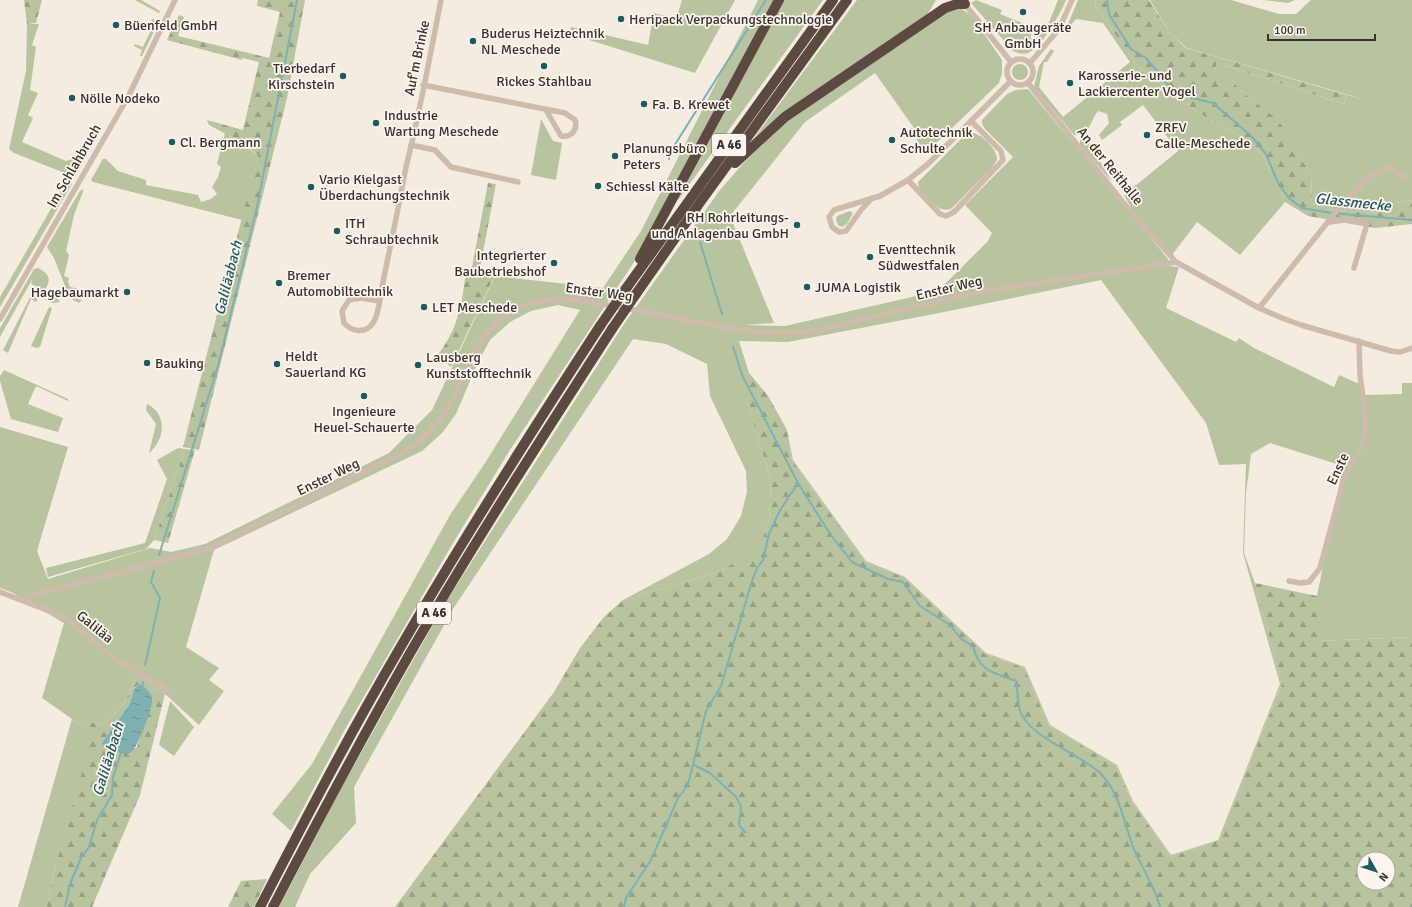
<svg xmlns="http://www.w3.org/2000/svg" width="1412" height="907" viewBox="0 0 1412 907" font-family="Signika,sans-serif">
<style>
.grass{fill:#b8c4a0;fill-rule:evenodd}
.forest{fill:url(#forest-firs);fill-rule:evenodd}
.water{fill:url(#water-ripples)}
.lines{fill:none;stroke-linecap:round;stroke-linejoin:round}
.stream{stroke:#7fb0b2;stroke-width:2}
.street{stroke:#cdbbac;stroke-width:5.5}
.highway{stroke:#5c4a42;stroke-width:10}
.highway-bridge{stroke:#5c4a42;stroke-width:10}
.poi-dot{fill:#1f5a5e;stroke:#fbf5ee;stroke-width:1.5}
.labels{text-anchor:middle;dominant-baseline:central;stroke-width:3.5;stroke-linejoin:round;paint-order:stroke}
.shield{fill:#fbf5ee;stroke:#756b66;stroke-width:1}
.shield-label{font-size:13px;font-weight:bold;fill:#3b302b}
.poi-label{font-size:14px;fill:#3b302b;stroke:#fbf5ee;text-anchor:start}
.street-label{font-size:14px;fill:#3b302b;stroke:#fbf5ee}
.water-label{font-size:15px;font-style:italic;fill:#1f5a5e;stroke:#fbf5ee}
</style>
<defs>
<pattern id="forest-firs" width="22" height="20" patternUnits="userSpaceOnUse"><rect width="22" height="20" fill="#b8c4a0"/><path d="M5 1l3.5 6h-7zM16 11l3.5 6h-7z" fill="#97a083"/></pattern>
<pattern id="water-ripples" width="26" height="14" patternUnits="userSpaceOnUse"><rect width="26" height="14" fill="#7fb0b2"/><path d="M2 4q2-2 4 0t4 0M15 11q2-2 4 0t4 0" fill="none" stroke="#699091"/></pattern>
</defs>
<rect width="100%" height="100%" fill="#f4ebe1"/>
<g class="grass">
<polygon points="135,0 141,0 160,11 159,13"/>
<polygon points="682,0 735,0 695,73 570,34 571,27 648,45 654,13 676,19"/>
<polygon points="758,0 775,0 638,256 510,450 453,543 344,731 291,831 272,814 312,764 450,515 485,463 580,310 558,305 531,311 510,322 490,340 478,362 456,414 442,433 422,451 214,550 186,647 219,668 209,680 224,691 199,725 165,694 136,677 123,705 103,725 73,720 94,734 53,875 47,907 18,907 72,719 42,698 64,623 13,593 0,588 0,427 68,447 37,551 48,579 150,548 171,552 205,544 389,453 432,410 495,276 603,288 641,231"/>
<polygon points="783,0 823,0 678,200 676,199"/>
<polygon points="857,0 936,0 927,15 785,112 754,138"/>
<path d="M976,0l26,10 -2,4 34,14 -4,10 6,2 5,-10 4,2 13,-32h8c-5,13 -25,48 -38,53 -5,2 -10,0 -15,-2l-42,-48z"/>
<path d="M1078,0h18l-1,6 41,58 44,37 34,21 29,15 20,19 22,46 -45,53 -43,-33 -25,33 -37,-40 -11,-20 54,-44 -35,-46 -23,17 2,3 -20,15 -3,-5 10,-12 -2,-9 -9,-3c-8,10 -8,25 -24,24l-40,-48 5,-21 12,-17 3,2 -7,11h-3l-5,25 24,30 67,-55 -27,-39 -27,-4 -6,7 -2,-2z"/>
<polygon points="1150,0 1231,0 1279,14 1296,14 1311,0 1412,0 1412,200 1389,204 1382,213 1334,210 1312,204 1311,175 1279,122 1241,91 1233,81 1214,74 1217,63 1344,104 1347,95 1366,100 1187,48 1170,33"/>
<polygon points="1263,0 1295,0 1288,3"/>
<path d="M950,8l12,1 10,7 30,44v13l-3,10 -70,67 -8,-3 -4,-8 2,-4 -44,-62 -70,49 -75,94 44,107 -31,2 42,1 153,-35 50,-50 4,-8 -27,-28 48,-48 -28,-28 -3,-5v-4l25,-26 9,-4 12,-1 140,170 1,7 10,1 -13,41 70,34 3,-4 15,10 80,39 5,-12 18,8h6l2,12 37,-1v-11h10v254l-95,4v-45l26,-130 -73,-23 -19,11 -5,40 -2,59 11,30 27,101 -63,156 -48,17 -38,-54 -17,-37 -67,-40 -25,-58 -39,-14 -79,-75 -41,-17 -73,-102 -5,-30 -41,-32 25,83 -2,39 -11,33 -46,21 -89,26 86,-46 18,-15 14,-23 6,-24 -1,-21 -36,-75 -3,-32 -41,-20 -33,-5 -180,270 -99,178 2,36 -46,51 -15,33h-16l59,-113 106,-189 180,-281 96,-134 27,-31 40,-37zM1101,280l105,143 13,42 27,-1 -3,89 37,131 -62,156 -47,15 -38,-54 -16,-36 -67,-40 -25,-58 -39,-14 -81,-76 -39,-16 -73,-101 -6,-30 -19,-34 -19,-23 -10,-32 49,1 151,-29z"/>
<polygon points="152,19 159,21 142,56 140,56 142,50 134,46 135,44 143,47 154,24 151,22"/>
<polygon points="27,24 39,24 32,45 36,47 30,90 38,93 28,115 33,118 22,142 66,161 72,159 78,162 81,157 85,159 75,177 14,153 9,149 26,71"/>
<circle cx="1020" cy="72" r="8"/>
<polygon points="541,119 553,141 562,143 556,180 531,175"/>
<path d="M968,132c11,-1 30,17 29,28l-5,8 -40,40c-11,8 -34,-14 -34,-26z"/>
<polygon points="225,133 258,155 242,220 93,182 91,180 103,159 106,159 118,171 146,180 146,185 198,195 201,202 211,199 217,194 212,187 218,177 221,167 217,164"/>
<polygon points="1084,139 1089,142 1112,182 1080,145 1080,140"/>
<polygon points="67,181 72,184 0,307 0,297"/>
<polygon points="84,189 74,215 66,251 69,255 64,276 69,278 68,281 70,287 80,289 78,299 82,300 79,303 73,300 69,296 54,258 47,247 80,191"/>
<polygon points="850,211 853,213 847,224 842,227 838,225 836,220 837,216"/>
<path d="M38,268c22,11 5,21 -2,34l-5,-3 -23,54 -5,-3 33,-64 -5,-2 2,-6 -33,59v-9l34,-59z"/>
<polygon points="53,293 55,294 60,302 53,303 45,300"/>
<polygon points="49,307 52,308 40,347 36,348 31,346"/>
<polygon points="4,370 68,399 68,401 36,386 28,404 63,418 58,432 11,419 0,381 0,376"/>
<path d="M147,404c21,10 18,36 2,49l7,-29 -10,-14z"/>
<polygon points="178,448 185,449 154,540 146,549 48,577 46,568 145,543 167,479 157,460"/>
<polygon points="170,701 194,727 174,756 159,745"/>
</g>
<g class="forest">
<polygon points="24,0 42,0 36,23 27,24"/>
<polygon points="258,0 305,0 287,98 199,450 183,447 258,155 241,142 209,125 207,120 243,130 259,62 242,58 242,60 167,40 179,15 184,17 178,36 269,58 280,12 257,6"/>
<polygon points="1096,0 1149,0 1170,33 1186,48 1347,95 1344,104 1217,63 1214,73 1233,81 1241,91 1279,121 1311,175 1312,204 1334,210 1382,213 1389,204 1412,200 1412,224 1375,228 1308,216 1285,202 1263,156 1243,137 1214,122 1180,101 1136,64 1095,6"/>
<path d="M488,183l8,1 -16,84 17,3 -46,96 -14,-11c22,-29 24,-49 29,-84h5z"/>
<path d="M749,373l19,23 19,34 5,30 73,102 40,16 80,76 39,14 25,58 67,40 17,37 38,54 48,-17 63,-156 -27,-101 62,13v45l95,-4v270h-1017l159,-215 26,-44 24,-31 19,-17 89,-26 46,-22 11,-32 2,-39 -25,-83zM1364,859h24v24h-24z"/>
<polygon points="185,449 195,450 168,543 154,540"/>
<path d="M136,677l29,17 -25,101 -48,112h-45l6,-32 40,-141 -21,-15 31,6 20,-20zM139,684l7,34 -9,29 -13,7 -23,-10 28,-39 5,-17z"/>
<polygon points="267,879 254,907 228,907 241,881"/>
</g>
<path class="water" d="M139,684c6,3 13,8 13,16 0,9 -14,49 -22,53 -7,4 -22,-6 -29,-9l28,-39 5,-16z"/>
<g class="lines">
<g class="stream">
<polyline points="1107,0 1109,14 1131,49 1146,58 1170,87 1180,95 1213,103 1252,137 1266,154 1278,183 1289,198 1302,208 1332,213 1412,220"/>
<polyline points="669,159 669,154 766,0"/>
<polyline points="700,242 722,314"/>
<path d="M733,346l9,29 56,108 32,51 22,28 36,17 15,3 17,24 30,19 11,14 12,7c6,26 20,26 43,35 2,9 1,21 4,30 11,28 60,42 81,63 19,19 23,50 33,75 8,19 21,38 26,58"/>
<polyline points="159,555 218,366 257,207 297,0"/>
<polyline points="145,665 160,598 151,582 154,571"/>
<polyline points="142,687 143,682"/>
<polyline points="694,765 710,773 736,797 741,806 739,825 745,832"/>
<polyline points="65,907 70,884 81,858 89,847 97,820 112,795 113,777 122,750"/>
<polyline points="624,907 626,898 651,860 678,798 688,785 706,711 721,686 752,581 757,568 763,560 769,534 779,512 798,483"/>
</g>
<g class="street">
<polyline points="964,3 1011,62"/>
<circle cx="1020" cy="72" r="13"/>
<polyline points="1030,63 1059,29 1072,0"/>
<polyline points="1028,83 1130,211 1176,262 1259,308 1282,318 1301,325 1391,351 1400,352 1412,348"/>
<path d="M423,85l142,28 10,7c3,10 -4,18 -14,16l-15,-26"/>
<polyline points="411,145 435,150 451,167 518,182"/>
<polyline points="908,180 940,214 946,216 954,212 1003,160 1001,151 971,121"/>
<polyline points="872,198 861,210 846,231 839,232 832,227 829,217 834,210 880,196 908,180 928,164 1010,82"/>
<polyline points="1329,222 1345,220 1367,224 1354,268"/>
<path d="M379,301l-18,-3 -12,2 -7,11 2,12c8,9 22,11 29,0 7,-10 7,-29 10,-41 8,-39 16,-77 23,-115 14,-55 24,-111 35,-167"/>
<polyline points="1259,308 1339,208 1371,175 1386,168 1393,169 1406,178"/>
<polyline points="0,319 128,97 175,0"/>
<polyline points="1289,581 1300,583 1309,582 1320,568 1344,479 1363,444 1365,436 1365,414 1360,375 1359,341"/>
<polyline points="0,592 52,612 69,621 115,659 160,685 168,693"/>
<path d="M19,599l189,-50 198,-98c21,-14 38,-33 49,-56 14,-27 21,-58 47,-77 13,-9 28,-16 44,-18 23,-3 45,2 66,6 66,10 134,33 201,25l167,-39 196,-30"/>
</g>
<g class="highway">
<polyline points="735,163 785,117 945,8 957,4 965,4"/>
<polyline points="640,259 779,0"/>
<polyline points="625,290 833,0"/>
<polyline points="636,294 701,201 847,0"/>
<path d="M260,907c45,-87 90,-174 140,-259 63,-109 131,-216 200,-322"/>
<path d="M273,907c44,-85 89,-169 136,-252 64,-111 134,-219 203,-326"/>
</g>
<g class="highway-bridge">
<polyline points="600,326 625,290"/>
<polyline points="612,329 636,294"/>
</g>
</g>
<g class="poi-dot">
<circle cx="1023" cy="12" r="4"/>
<circle cx="621" cy="19" r="4"/>
<circle cx="116" cy="25" r="4"/>
<circle cx="473" cy="41" r="4"/>
<circle cx="544" cy="66" r="4"/>
<circle cx="343" cy="76" r="4"/>
<circle cx="1070" cy="83" r="4"/>
<circle cx="72" cy="98" r="4"/>
<circle cx="644" cy="104" r="4"/>
<circle cx="376" cy="123" r="4"/>
<circle cx="1147" cy="135" r="4"/>
<circle cx="892" cy="140" r="4"/>
<circle cx="172" cy="142" r="4"/>
<circle cx="615" cy="156" r="4"/>
<circle cx="598" cy="186" r="4"/>
<circle cx="311" cy="187" r="4"/>
<circle cx="797" cy="225" r="4"/>
<circle cx="337" cy="231" r="4"/>
<circle cx="870" cy="257" r="4"/>
<circle cx="554" cy="263" r="4"/>
<circle cx="279" cy="283" r="4"/>
<circle cx="807" cy="287" r="4"/>
<circle cx="127" cy="292" r="4"/>
<circle cx="424" cy="307" r="4"/>
<circle cx="147" cy="363" r="4"/>
<circle cx="277" cy="364" r="4"/>
<circle cx="418" cy="365" r="4"/>
<circle cx="364" cy="396" r="4"/>
</g>
<g class="labels">
<g class="shield">
<rect x="712" y="134" width="34" height="22" rx="3"/>
<rect x="417" y="602" width="34" height="22" rx="3"/>
</g>
<g class="shield-label">
<text x="729" y="145">A 46</text>
<text x="434" y="613">A 46</text>
</g>
<g class="poi-label">
<text x="629" y="19">Heripack Verpackungstechnologie</text>
<text x="124" y="25">Büenfeld GmbH</text>
<text x="1023" y="27" text-anchor="middle">SH Anbaugeräte<tspan x="1023" dy="16">GmbH</tspan></text>
<text x="481" y="33">Buderus Heiztechnik<tspan x="481" dy="16">NL Meschede</tspan></text>
<text x="335" y="68" text-anchor="end">Tierbedarf<tspan x="335" dy="16">Kirschstein</tspan></text>
<text x="1078" y="75">Karosserie- und<tspan x="1078" dy="16">Lackiercenter Vogel</tspan></text>
<text x="544" y="81" text-anchor="middle">Rickes Stahlbau</text>
<text x="80" y="98">Nölle Nodeko</text>
<text x="652" y="104">Fa. B. Krewet</text>
<text x="384" y="115">Industrie<tspan x="384" dy="16">Wartung Meschede</tspan></text>
<text x="1155" y="127">ZRFV<tspan x="1155" dy="16">Calle-Meschede</tspan></text>
<text x="900" y="132">Autotechnik<tspan x="900" dy="16">Schulte</tspan></text>
<text x="180" y="142">Cl. Bergmann</text>
<text x="623" y="148">Planungsbüro<tspan x="623" dy="16">Peters</tspan></text>
<text x="319" y="179">Vario Kielgast<tspan x="319" dy="16">Überdachungstechnik</tspan></text>
<text x="606" y="186">Schiessl Kälte</text>
<text x="789" y="217" text-anchor="end">RH Rohrleitungs-<tspan x="789" dy="16">und Anlagenbau GmbH</tspan></text>
<text x="345" y="223">ITH<tspan x="345" dy="16">Schraubtechnik</tspan></text>
<text x="878" y="249">Eventtechnik<tspan x="878" dy="16">Südwestfalen</tspan></text>
<text x="546" y="255" text-anchor="end">Integrierter<tspan x="546" dy="16">Baubetriebshof</tspan></text>
<text x="287" y="275">Bremer<tspan x="287" dy="16">Automobiltechnik</tspan></text>
<text x="815" y="287">JUMA Logistik</text>
<text x="119" y="292" text-anchor="end">Hagebaumarkt</text>
<text x="432" y="307">LET Meschede</text>
<text x="285" y="356">Heldt<tspan x="285" dy="16">Sauerland KG</tspan></text>
<text x="426" y="357">Lausberg<tspan x="426" dy="16">Kunststofftechnik</tspan></text>
<text x="155" y="363">Bauking</text>
<text x="364" y="411" text-anchor="middle">Ingenieure<tspan x="364" dy="16">Heuel-Schauerte</tspan></text>
</g>
<g class="street-label">
<text transform="translate(417 58) rotate(-78)">Auf'm Brinke</text>
<text transform="translate(74 166) rotate(-60)">Im Schlahbruch</text>
<text transform="translate(1110 166) rotate(51)">An der Reithalle</text>
<text transform="translate(949 288) rotate(-13)">Enster Weg</text>
<text transform="translate(599 292) rotate(8)">Enster Weg</text>
<text transform="translate(1338 469) rotate(-65)">Enste</text>
<text transform="translate(328 477) rotate(-26)">Enster Weg</text>
<text transform="translate(95 627) rotate(39)">Galiläa</text>
</g>
<g class="water-label">
<text transform="translate(1353 202) rotate(6)">Glassmecke</text>
<text transform="translate(228 278) rotate(-76)">Galiläabach</text>
<text transform="translate(108 759) rotate(-73)">Galiläabach</text>
</g>
</g>
<g transform="translate(1376 871) rotate(129)"><circle r="19" fill="#fbf5ee" stroke="#aea6a0"/>
<path d="M0-3L7 15L0 10L-7 15Z" fill="#1f5a5e"/>
<text y="-6" font-size="11" font-weight="bold" text-anchor="middle" fill="#3b302b">N</text>
</g>
<path d="M1268 34v6h107v-6" fill="none" stroke="#3b302b" stroke-width="2"/>
<text x="1274" y="34" font-size="12" fill="#3b302b" stroke="#fbf5ee" stroke-width="3" paint-order="stroke">100 m</text>
</svg>
